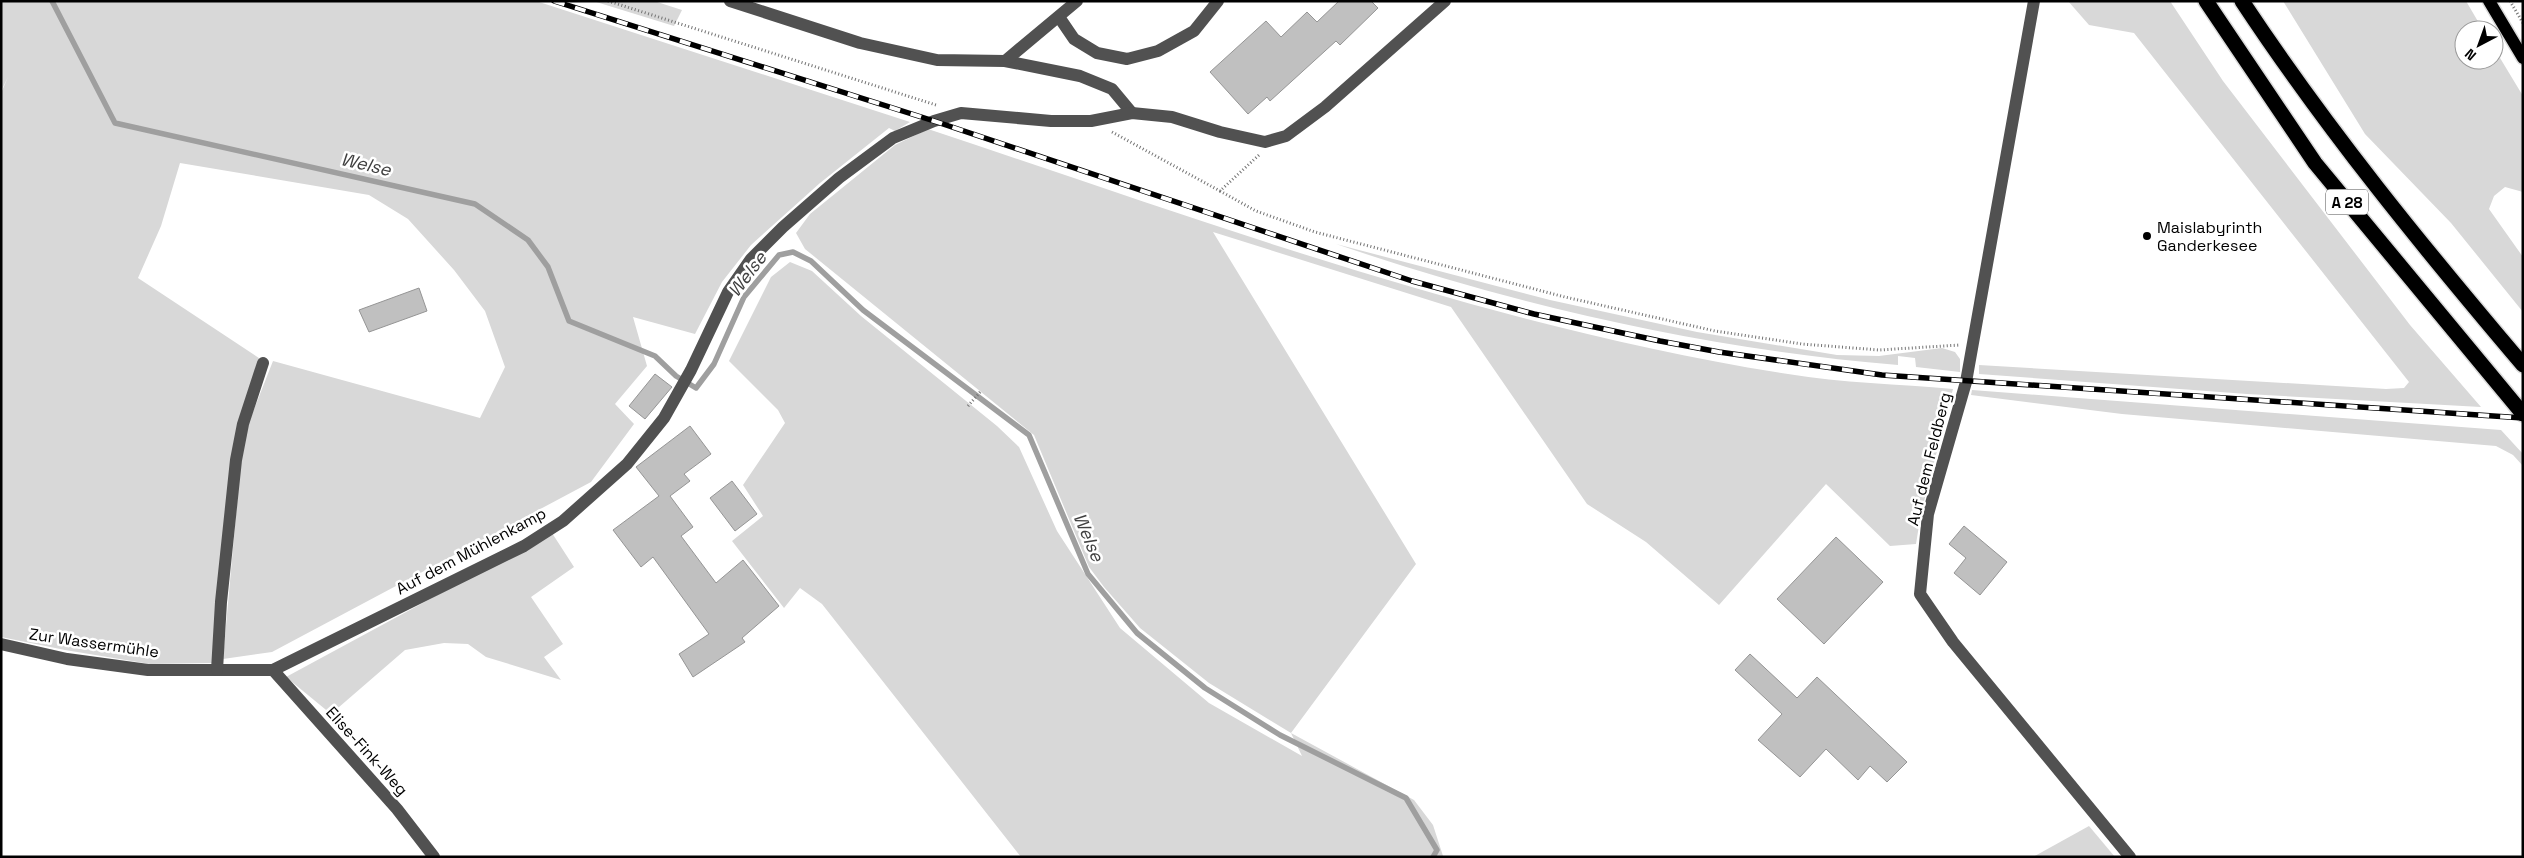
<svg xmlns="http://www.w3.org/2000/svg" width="2524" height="858" viewBox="0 0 2524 858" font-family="'Space Grotesk',sans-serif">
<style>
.green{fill:#d8d8d8}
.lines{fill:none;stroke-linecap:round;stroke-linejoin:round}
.stream{stroke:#9f9f9f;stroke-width:5.5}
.building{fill:#c0c0c0;stroke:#959595}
.major-casing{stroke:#dbdbdb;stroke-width:15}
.highway-casing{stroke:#dbdbdb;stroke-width:18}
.path{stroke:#737373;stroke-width:3;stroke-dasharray:1 2.5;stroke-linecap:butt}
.minor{stroke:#515151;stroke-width:12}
.major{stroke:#000;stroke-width:12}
.highway{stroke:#000;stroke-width:15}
.rail-casing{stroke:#000;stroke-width:5.5}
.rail{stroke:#fff;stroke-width:4;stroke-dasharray:11;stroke-linecap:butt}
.poi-dot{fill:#000;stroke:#fff;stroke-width:2}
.labels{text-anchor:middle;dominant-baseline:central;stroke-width:5;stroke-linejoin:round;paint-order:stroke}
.shield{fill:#fff;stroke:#4c4c4c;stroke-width:1}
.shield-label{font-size:15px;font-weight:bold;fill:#000}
.poi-label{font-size:16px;fill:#000;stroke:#fff;text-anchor:start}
.street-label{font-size:16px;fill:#000;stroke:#fff}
.water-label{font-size:18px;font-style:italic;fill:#404040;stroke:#fff}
</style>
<rect width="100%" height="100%" fill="#fff"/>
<g class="green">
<polygon points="1,1 536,1 910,122 895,131 889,128 820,183 751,245 722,282 695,334 633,317 647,366 615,404 634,424 591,482 272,652 223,659 243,437 273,361 480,418 505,367 485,311 454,270 408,219 369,195 180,163 161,226 138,278 265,362 234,441 213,663 150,664 65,650 1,637 1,93 8,77 1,91"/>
<polygon points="593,1 654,1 682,10 674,26"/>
<polygon points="2068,1 2170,1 2223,81 2410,325 2481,407 2247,394 1979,374 1979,365 2386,389 2404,388 2409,382 2134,33 2089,25"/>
<polygon points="2283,1 2466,1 2483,30 2464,30 2464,60 2494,60 2494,48 2523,96 2523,192 2505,187 2494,196 2489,209 2523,257 2523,312 2451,223 2365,134"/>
<path d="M928,129c282,94 565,199 860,245 54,9 111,10 165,15l-32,124 -5,31 -26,2 -64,-62 -107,121 -73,-63 -59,-38 -136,-197 -238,-75 203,332 -125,169 123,67 19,25 10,31 -422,1 -199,-253 -22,-16 -16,20 -52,-67 31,-25 -20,-31 42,-62 -7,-13 -49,-49 42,-84 19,-15 22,9 49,45 136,110 22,21 38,84 63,97 89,75 93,53 -11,-23 -82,-50 -69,-55 -36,-41 -15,-20 -55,-132 -229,-186 -9,-16 14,-19 85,-69z"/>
<path d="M1336,244l214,56 147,32 140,23 42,1 63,-8 13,4 5,7v13l-44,-5 -1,-9 -17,-2v9c-191,-16 -381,-59 -562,-121z"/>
<polygon points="1972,390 2501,430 2523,454 2523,466 2513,455 2496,446 2122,414 1971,395"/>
<polygon points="552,533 574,567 531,597 563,644 544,657 561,680 486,657 468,644 444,643 405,650 331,714 286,677"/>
<polygon points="2089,826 2115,857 2033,857"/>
</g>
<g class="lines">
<polyline class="stream" points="52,1 115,123 475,204 528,240 548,267 569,321 655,356 676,376 696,388 714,364 744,297 779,255 793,252 811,261 863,310 1029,435 1088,574 1137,633 1205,688 1280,735 1406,798 1437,850 1433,857"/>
</g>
<g class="building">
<polygon points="1339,1 1371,1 1378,8 1340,45 1336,41 1270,101 1267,97 1248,114 1210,72 1266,21 1281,37 1307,12 1317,22"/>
<polygon points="419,288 427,311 369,332 359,310"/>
<polygon points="655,374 672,387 645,419 629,406"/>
<polygon points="690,426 711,454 684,474 690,481 670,496 693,527 681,536 716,583 743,560 779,606 742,638 745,642 693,677 679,654 709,634 653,557 641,567 613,530 659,496 636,467"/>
<polygon points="732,481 757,514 735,531 710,498"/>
<polygon points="1964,526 2007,562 1980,595 1954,573 1966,558 1949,544"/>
<polygon points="1836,537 1883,582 1824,644 1777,599"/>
<polygon points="1750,654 1797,698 1817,677 1907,762 1887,782 1870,766 1858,780 1826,749 1800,777 1758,740 1782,714 1735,670"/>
</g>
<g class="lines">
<g class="major-casing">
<polyline id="major" points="2489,1 2523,58"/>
</g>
<g class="highway-casing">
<g id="highway">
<polyline points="2206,1 2315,163 2523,414"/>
<path d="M2242,1c86,130 181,246 281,364"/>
</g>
</g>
<g class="path">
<polyline points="608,1 936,105"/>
<polyline points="2510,1 2523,23"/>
<polyline points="1112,132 1220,191 1259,155"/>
<polyline points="1220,191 1256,211 1315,232 1565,297 1715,331 1802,344 1879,350 1960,345"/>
<polyline points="968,406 981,391"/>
</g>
<g class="minor">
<polyline points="730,1 860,43 937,60 1005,61 1080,76 1112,89 1132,113"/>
<polyline points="2034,1 1966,382 1928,514 1920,594 1953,642 2130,857"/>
<polyline points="1059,17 1074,39 1097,53 1127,59 1158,51 1194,31 1218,1"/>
<polyline points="1005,61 1077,1"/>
<polyline points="1,644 67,659 148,670 273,670 524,546 563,521 627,464 664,418 691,370 728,292 751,259 783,227 839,178 893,138 934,121 961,113 1051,121 1091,121 1132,113 1172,117 1220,132 1265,142 1286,136 1325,107 1445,1"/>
<polyline points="217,670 221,602 236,460 243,424 263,363"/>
<polyline points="273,670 397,809 434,857"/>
</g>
<use href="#major" class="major"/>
<use href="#highway" class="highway"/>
<g class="rail-casing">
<polyline id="rail" points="554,1 934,121 1412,281 1534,314 1660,341 1719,352 1882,375 2523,418"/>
</g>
<use href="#rail" class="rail"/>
</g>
<circle class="poi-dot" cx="2147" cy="236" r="5"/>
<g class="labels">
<rect class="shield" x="2326" y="189.5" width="42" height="25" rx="4"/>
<g class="shield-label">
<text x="2347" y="202">A 28</text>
</g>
<g class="poi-label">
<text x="2157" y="227">Maislabyrinth<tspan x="2157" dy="18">Ganderkesee</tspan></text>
</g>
<g class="street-label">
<text transform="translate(1929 459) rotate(-76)">Auf dem Feldberg</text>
<text transform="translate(471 551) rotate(-28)">Auf dem Mühlenkamp</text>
<text transform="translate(94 643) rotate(8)">Zur Wassermühle</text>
<text transform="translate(367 751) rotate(48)">Elise-Fink-Weg</text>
</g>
<g class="water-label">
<text transform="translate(366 164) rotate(13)">Welse</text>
<text transform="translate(747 274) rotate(-53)">Welse</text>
<text transform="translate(1089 537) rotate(67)">Welse</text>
</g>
</g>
<rect width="2524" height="858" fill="none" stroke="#000000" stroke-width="5"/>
<g transform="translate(2479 45) rotate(221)"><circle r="24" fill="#ffffff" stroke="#999999"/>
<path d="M0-4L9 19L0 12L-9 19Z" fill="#000000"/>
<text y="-8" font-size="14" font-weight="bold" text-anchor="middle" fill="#000000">N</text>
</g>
</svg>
